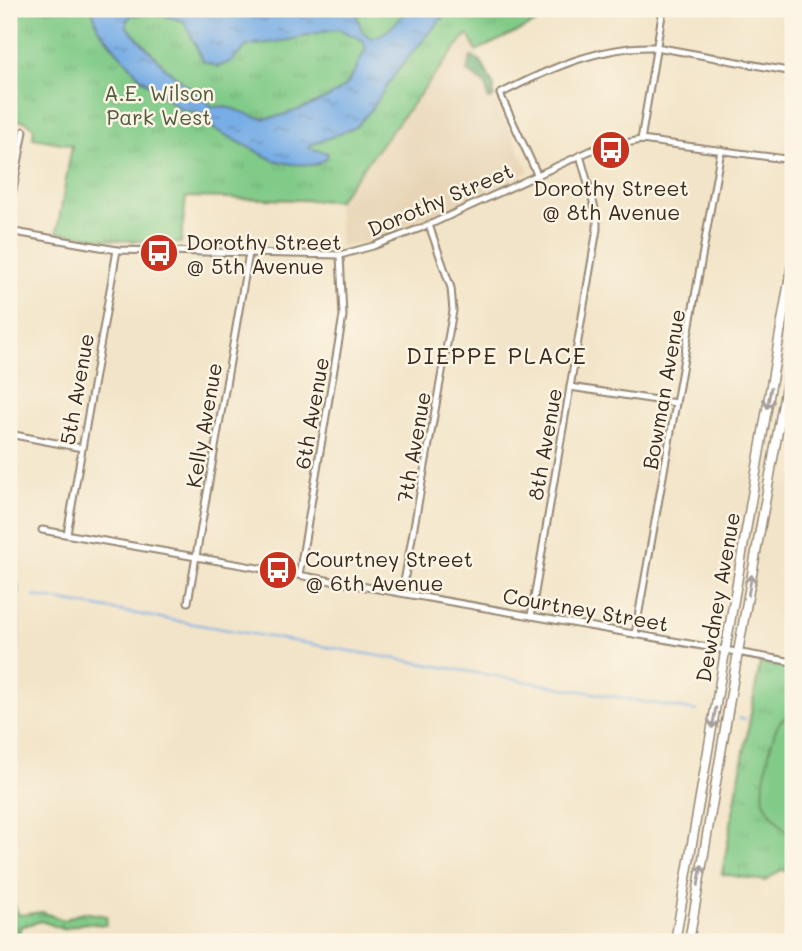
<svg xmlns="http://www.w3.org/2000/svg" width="802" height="951" viewBox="0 0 802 951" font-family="Mali,sans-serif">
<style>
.built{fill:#e8d5b7}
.forest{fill:url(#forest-firs);stroke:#526c49;stroke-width:2}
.wetland{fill:url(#wetland-marsh);stroke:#5e7a53;stroke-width:2}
.park{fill:url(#park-tufts);stroke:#5e7a53;stroke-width:2}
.garden{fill:#81cb88;stroke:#5e7a53;stroke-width:2}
.water{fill:url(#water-ripples);stroke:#5a6c82;stroke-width:2;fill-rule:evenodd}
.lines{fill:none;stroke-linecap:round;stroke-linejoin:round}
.stream{stroke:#78aee6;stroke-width:2}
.minor-casing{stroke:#968773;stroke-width:9}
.secondary-casing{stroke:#968773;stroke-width:11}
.minor{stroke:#fff;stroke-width:5}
.secondary{stroke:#fff;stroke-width:8}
.oneway{stroke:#a79f9a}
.labels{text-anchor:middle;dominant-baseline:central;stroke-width:5;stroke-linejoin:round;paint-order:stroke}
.park-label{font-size:21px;fill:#505a3e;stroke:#fcf5e5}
.poi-label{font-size:21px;fill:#3b2a1e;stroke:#fcf5e5;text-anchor:start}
.street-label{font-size:21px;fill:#3b2a1e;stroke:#fcf5e5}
.neighbourhood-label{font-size:23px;letter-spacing:2px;fill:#3b2a1e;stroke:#fcf5e5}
</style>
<defs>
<pattern id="forest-firs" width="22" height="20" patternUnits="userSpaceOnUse" patternTransform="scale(1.75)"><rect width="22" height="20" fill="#68af74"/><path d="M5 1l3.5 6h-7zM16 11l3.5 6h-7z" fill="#578f5f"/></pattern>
<pattern id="wetland-marsh" width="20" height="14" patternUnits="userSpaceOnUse" patternTransform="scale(1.75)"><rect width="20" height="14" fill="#81cb88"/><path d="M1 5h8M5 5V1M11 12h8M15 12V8" fill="none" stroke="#70ae75"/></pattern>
<pattern id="park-tufts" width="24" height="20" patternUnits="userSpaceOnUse" patternTransform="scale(1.75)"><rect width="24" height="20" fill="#81cb88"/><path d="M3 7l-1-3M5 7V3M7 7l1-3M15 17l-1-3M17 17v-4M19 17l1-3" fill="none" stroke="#70ae75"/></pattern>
<pattern id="water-ripples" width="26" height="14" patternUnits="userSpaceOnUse" patternTransform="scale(1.75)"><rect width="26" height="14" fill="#78aee6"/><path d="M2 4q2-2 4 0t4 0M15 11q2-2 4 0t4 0" fill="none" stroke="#648eba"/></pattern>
</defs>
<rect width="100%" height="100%" fill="#fcf5e5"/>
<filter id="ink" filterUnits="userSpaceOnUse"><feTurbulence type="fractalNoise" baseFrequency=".0143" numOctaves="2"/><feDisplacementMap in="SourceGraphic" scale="14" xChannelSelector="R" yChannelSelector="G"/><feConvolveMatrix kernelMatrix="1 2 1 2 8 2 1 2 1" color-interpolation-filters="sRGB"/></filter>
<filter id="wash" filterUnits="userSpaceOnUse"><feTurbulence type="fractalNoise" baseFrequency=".00686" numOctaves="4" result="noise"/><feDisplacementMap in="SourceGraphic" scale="28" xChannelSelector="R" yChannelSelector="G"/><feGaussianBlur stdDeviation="1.57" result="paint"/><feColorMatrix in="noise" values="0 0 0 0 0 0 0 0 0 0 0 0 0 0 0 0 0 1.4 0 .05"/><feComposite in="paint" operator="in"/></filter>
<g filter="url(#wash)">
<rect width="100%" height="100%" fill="#f2e4c8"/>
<polygon class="built" points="466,35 469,35 494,87 494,97 529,171 432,216 365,242 340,247 337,201"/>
<polygon class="forest" points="471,57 481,61 494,87 494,97 488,100 486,85 467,71"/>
<g class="wetland">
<polygon points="9,567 18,586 18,649 9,677 14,629 9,594"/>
<polygon points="9,893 19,915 42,912 64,920 83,912 107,916 106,925 84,923 63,929 41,921 20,927 19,942 16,942"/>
</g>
<g class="park">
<path d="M9,9h579l-48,12 -64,30 -7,-15 -3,-1 -129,166 -151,-4 -5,46 -67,-3 -57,-8 15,-87 -39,-7 1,-9c-7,-9 -12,-10 -23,-6l-2,9z"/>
<polygon points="760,663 793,669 793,872 781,870 765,881 722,874"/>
</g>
<path class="garden" d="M793,712v125c-8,-6 -24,-25 -28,-34 -6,-11 7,-71 15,-81 3,-4 9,-7 13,-10z"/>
<path class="water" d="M92,9h263l7,22 9,7c16,-3 27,-17 36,-29h43l-50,58 -30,44 -14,16 -45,18 -2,3 19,5 -2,6 -11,6 -24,-1 -18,-4 -59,-31 -6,-9 -11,-8 -17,-3 -38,-30 -26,-29 -18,-22zM142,14h16l26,7 19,40 15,6 14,-6 15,-15 42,-6 40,-10 9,-1 25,11 3,9c-6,9 -15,33 -22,38 -13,12 -66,33 -83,31 -16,-3 -31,-14 -48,-11l-45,-37 -41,-43v-7l5,-5z"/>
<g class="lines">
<g class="stream">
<polyline points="33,596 697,711"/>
<polyline points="9,601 17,598"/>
<polyline points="739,718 745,719"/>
</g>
</g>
</g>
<g filter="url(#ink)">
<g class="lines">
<g class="minor-casing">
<g id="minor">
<polyline points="641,140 663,9"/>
<path d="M537,174l-37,-80c48,-25 101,-49 156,-47l137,25"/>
<polyline points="9,212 24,131"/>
<polyline points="9,231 117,250 340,255 373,246 429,225 592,150 641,140 793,160"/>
<polyline points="570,387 676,403"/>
<polyline points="9,434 82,448"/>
<polyline points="42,530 793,662"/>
<polyline points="67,534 117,250"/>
<polyline points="299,575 343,316 340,255"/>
<polyline points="402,593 453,311 451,288 429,225"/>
<polyline points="188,602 249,253"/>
<polyline points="531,616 597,229 597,216 580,155"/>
<polyline points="635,634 721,150"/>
</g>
</g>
<g class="secondary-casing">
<g id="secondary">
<polyline points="675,942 793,258"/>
<polyline points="689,942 738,652 793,348"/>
</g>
</g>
<use href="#minor" class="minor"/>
<use href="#secondary" class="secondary"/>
</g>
<defs><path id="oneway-shaft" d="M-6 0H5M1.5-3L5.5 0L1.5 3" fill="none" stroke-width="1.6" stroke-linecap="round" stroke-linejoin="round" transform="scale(1.75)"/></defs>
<g class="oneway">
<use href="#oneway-shaft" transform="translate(769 398) rotate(100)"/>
<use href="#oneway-shaft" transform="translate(750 585) rotate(-80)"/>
<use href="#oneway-shaft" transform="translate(714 718) rotate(100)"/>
<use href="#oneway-shaft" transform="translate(700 875) rotate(-80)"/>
</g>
</g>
<defs>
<g id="bus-disc" transform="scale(2.0125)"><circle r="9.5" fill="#c8321e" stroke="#fcf5e5"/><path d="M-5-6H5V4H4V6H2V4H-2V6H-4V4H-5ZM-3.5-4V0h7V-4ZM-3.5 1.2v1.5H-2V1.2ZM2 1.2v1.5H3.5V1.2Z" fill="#fff"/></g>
</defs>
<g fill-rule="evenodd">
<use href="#bus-disc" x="611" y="150"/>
<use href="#bus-disc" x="159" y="253"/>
<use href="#bus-disc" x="278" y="570"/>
</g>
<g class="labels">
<g class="park-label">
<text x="159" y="92">A.E. Wilson<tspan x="159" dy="24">Park West</tspan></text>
</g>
<g class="poi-label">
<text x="611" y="187" text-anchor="middle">Dorothy Street<tspan x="611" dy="24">@ 8th Avenue</tspan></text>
<text x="186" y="241">Dorothy Street<tspan x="186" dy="24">@ 5th Avenue</tspan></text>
<text x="305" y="558">Courtney Street<tspan x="305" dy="24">@ 6th Avenue</tspan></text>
</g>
<g class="street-label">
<text transform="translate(440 199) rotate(-23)">Dorothy Street</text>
<text transform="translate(76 389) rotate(-80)">5th Avenue</text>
<text transform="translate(663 389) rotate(-80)">Bowman Avenue</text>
<text transform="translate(311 413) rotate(-80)">6th Avenue</text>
<text transform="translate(203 425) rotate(-80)">Kelly Avenue</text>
<text transform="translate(544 444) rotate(-80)">8th Avenue</text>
<text transform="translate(413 447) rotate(-80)">7th Avenue</text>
<text transform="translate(717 597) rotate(-80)">Dewdney Avenue</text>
<text transform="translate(586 609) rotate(10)">Courtney Street</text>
</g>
<g class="neighbourhood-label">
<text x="497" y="355">DIEPPE PLACE</text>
</g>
</g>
<rect width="802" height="951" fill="none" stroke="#fcf5e5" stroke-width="35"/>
</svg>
